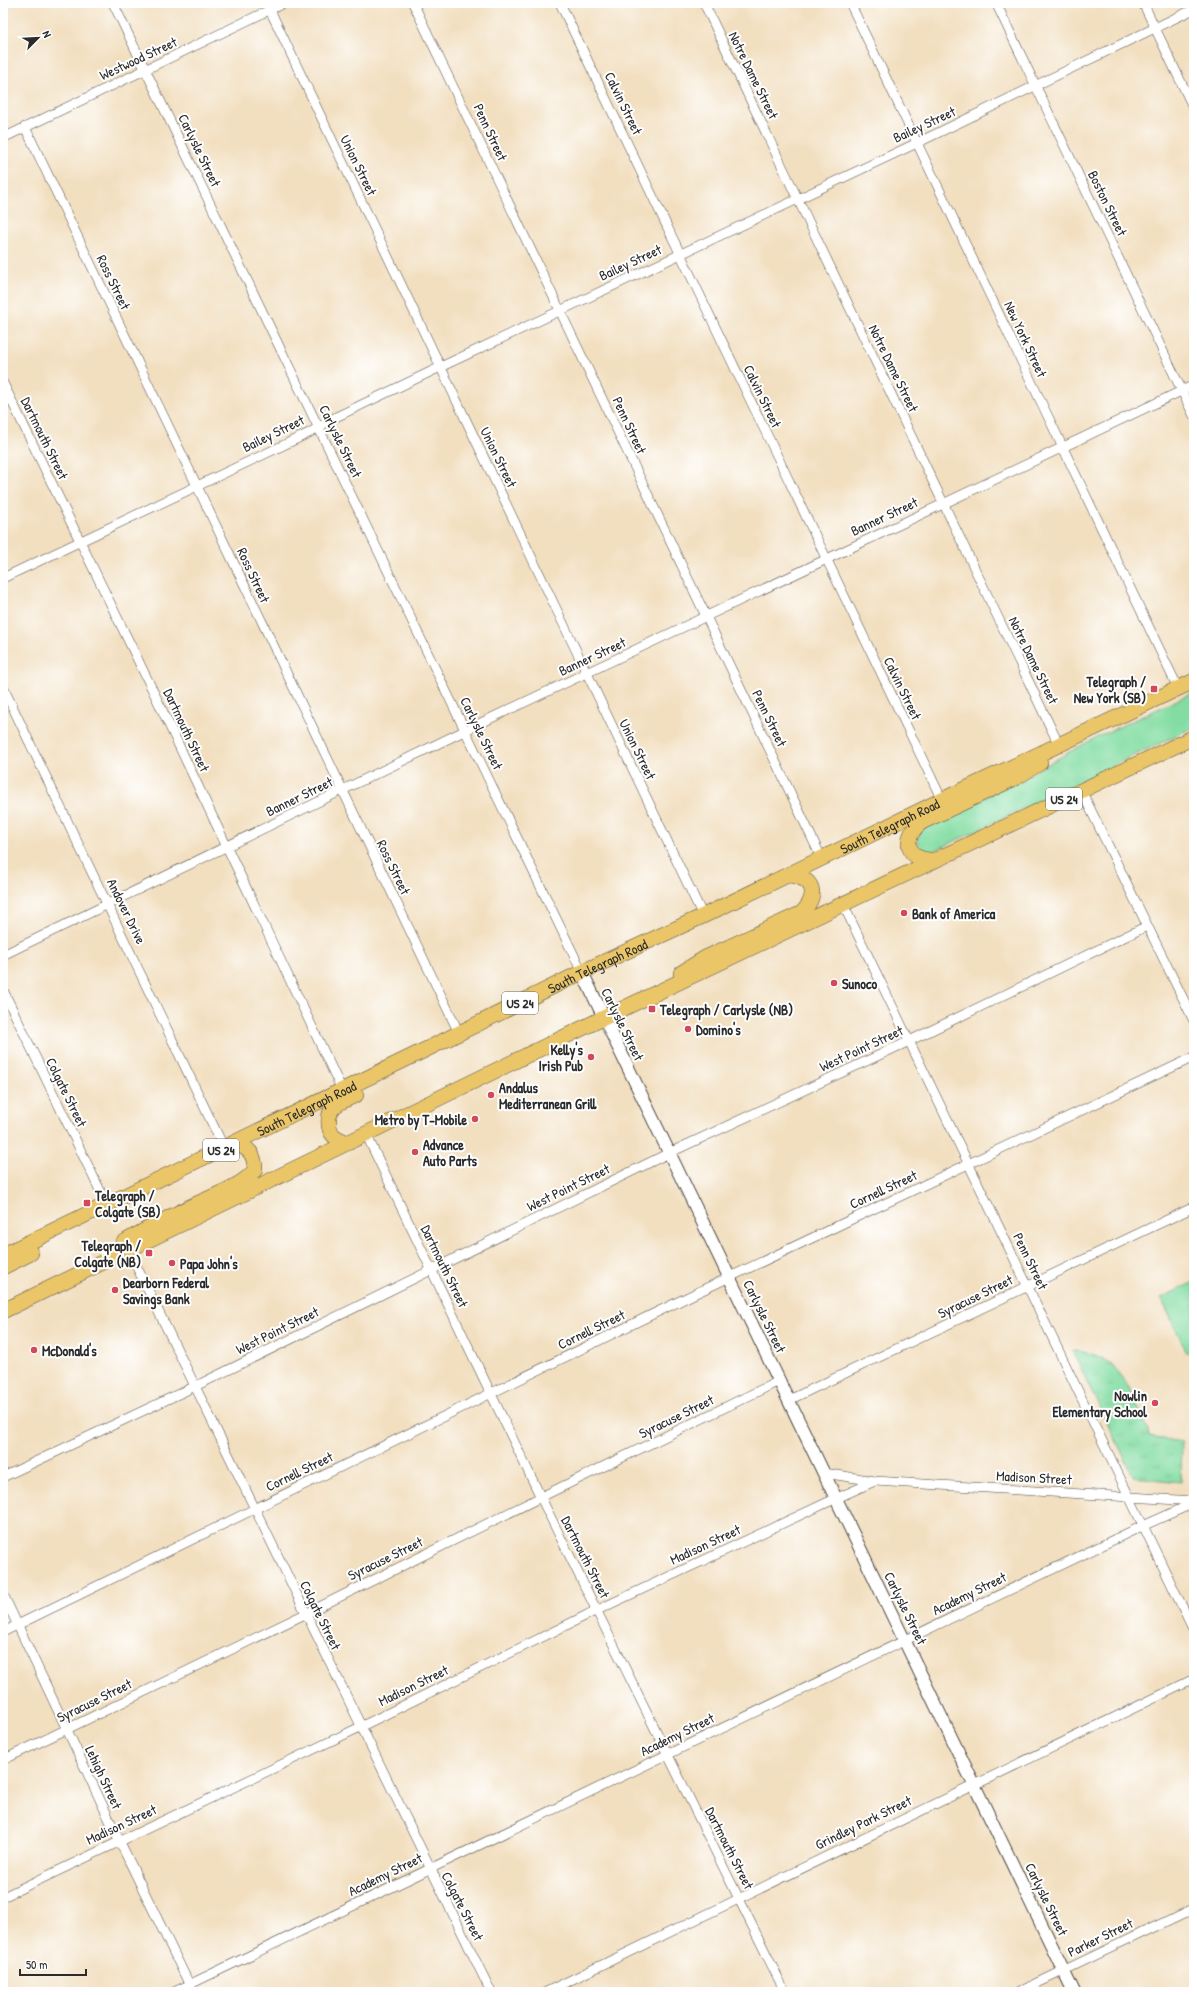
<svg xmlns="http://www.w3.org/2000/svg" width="1197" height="1995" viewBox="0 0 1197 1995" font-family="'Patrick Hand',sans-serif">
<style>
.green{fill:#83dda3;stroke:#578467}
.park{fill:url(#park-tufts);stroke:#578467}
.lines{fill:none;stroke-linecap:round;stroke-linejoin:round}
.minor-casing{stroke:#494641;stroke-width:10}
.tertiary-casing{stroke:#494641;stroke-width:14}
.primary-casing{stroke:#494641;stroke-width:16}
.minor{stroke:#fff;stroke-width:9}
.tertiary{stroke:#fff;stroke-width:12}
.primary{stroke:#eac669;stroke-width:15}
.poi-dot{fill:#d1495b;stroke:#fff;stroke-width:1.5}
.labels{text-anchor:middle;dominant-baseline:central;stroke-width:4;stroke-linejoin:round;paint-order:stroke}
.shield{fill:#fff;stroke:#6b6b6b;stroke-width:1}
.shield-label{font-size:13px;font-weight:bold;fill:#2b2b2b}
.street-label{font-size:14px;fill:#2b2b2b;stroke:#fff}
.poi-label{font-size:14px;font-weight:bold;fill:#2b2b2b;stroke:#fff;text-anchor:start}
</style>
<defs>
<pattern id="park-tufts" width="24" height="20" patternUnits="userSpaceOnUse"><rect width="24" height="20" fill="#83dda3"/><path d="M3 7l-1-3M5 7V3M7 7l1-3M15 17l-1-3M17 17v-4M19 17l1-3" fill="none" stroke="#71be8c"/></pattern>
</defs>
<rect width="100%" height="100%" fill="#fff"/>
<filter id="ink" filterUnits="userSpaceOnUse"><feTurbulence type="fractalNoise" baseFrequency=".025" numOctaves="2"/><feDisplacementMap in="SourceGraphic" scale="8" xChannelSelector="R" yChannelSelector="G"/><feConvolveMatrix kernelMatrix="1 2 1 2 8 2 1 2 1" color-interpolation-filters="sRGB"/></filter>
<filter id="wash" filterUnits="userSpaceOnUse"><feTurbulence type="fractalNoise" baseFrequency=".012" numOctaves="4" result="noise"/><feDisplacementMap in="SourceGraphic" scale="16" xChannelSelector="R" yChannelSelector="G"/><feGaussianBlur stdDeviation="0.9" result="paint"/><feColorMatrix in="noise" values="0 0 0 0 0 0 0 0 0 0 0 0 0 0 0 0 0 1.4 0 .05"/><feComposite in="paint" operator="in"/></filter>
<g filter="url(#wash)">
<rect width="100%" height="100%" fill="#f2dfc0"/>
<g class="green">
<polygon points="1192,693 1194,693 1194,727 934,851 930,853 919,849 917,840 923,828 1021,779 1091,740"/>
<polygon points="1194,1282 1194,1356 1187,1352 1161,1298"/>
</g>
<path class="park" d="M1072,1351c50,1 59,42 76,80l1,6 33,5 -1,40 -47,-5z"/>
</g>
<g filter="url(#ink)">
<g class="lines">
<g class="minor-casing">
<g id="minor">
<polyline points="113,3 582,972"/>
<polyline points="413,3 822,859"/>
<polyline points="560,3 942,800"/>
<polyline points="704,3 1059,745"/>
<polyline points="850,3 1178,688"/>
<polyline points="996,3 1194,416"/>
<polyline points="1143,3 1194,109"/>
<polyline points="270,10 703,916"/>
<polyline points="25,127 459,1033"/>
<polyline points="3,138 284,3"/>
<polyline points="3,383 154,693 342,1090"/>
<polyline points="3,578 309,433 336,417 451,362 917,143 1194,9"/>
<polyline points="3,687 224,1148"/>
<polyline points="1081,790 1194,1021"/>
<polyline points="843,904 1194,1631"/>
<polyline points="3,955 464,731 1194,385"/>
<polyline points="3,990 107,1205"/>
<polyline points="366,1134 545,1506 785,1992"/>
<polyline points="128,1249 491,1992"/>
<polyline points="789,1400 1194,1207"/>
<polyline points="824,1473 875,1481 1194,1501"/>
<polyline points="3,1477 204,1382 669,1153 901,1045 1147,926"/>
<polyline points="3,1594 119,1840 193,1992"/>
<polyline points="3,1632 694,1294 1194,1057"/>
<polyline points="3,1760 305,1614 541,1497 779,1381"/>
<polyline points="3,1897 354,1730 589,1614 826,1503 875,1481"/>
<polyline points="174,1992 1136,1529 1194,1503"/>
<polyline points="546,1992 1194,1679"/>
<polyline points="1019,1992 1194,1908"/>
</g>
</g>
<g class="tertiary-casing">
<polyline id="tertiary" points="582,972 1074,1992"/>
</g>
<g class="primary-casing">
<g id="primary">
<path d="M934,860c-27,2 -34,-22 -12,-38l95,-45 23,-14"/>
<path d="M681,973l24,-15 97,-45c17,-19 12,-35 -13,-38"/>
<path d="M348,1143c-5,-2 -10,-4 -14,-7 -7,-7 -7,-22 0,-29 6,-6 15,-9 22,-12"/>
<path d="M123,1243c21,-13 43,-24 65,-35 20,-10 54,-21 67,-38 0,-16 -7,-24 -22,-26"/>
<path id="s1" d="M3,1255l426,-207 153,-76 121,-56 239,-116 252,-119"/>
<polyline points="3,1267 31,1253"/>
<polyline points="3,1311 593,1023 1194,737"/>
</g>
</g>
<use href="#minor" class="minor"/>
<use href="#tertiary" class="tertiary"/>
<use href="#primary" class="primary"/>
</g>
</g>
<g class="poi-dot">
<rect x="1150" y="685" width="8" height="8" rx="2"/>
<circle cx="904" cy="913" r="4"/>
<circle cx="834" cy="983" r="4"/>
<rect x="648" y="1005" width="8" height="8" rx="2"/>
<circle cx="688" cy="1029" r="4"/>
<circle cx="591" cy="1057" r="4"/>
<circle cx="491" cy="1095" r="4"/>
<circle cx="475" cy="1119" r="4"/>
<circle cx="415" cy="1152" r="4"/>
<rect x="83" y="1199" width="8" height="8" rx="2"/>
<rect x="145" y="1249" width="8" height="8" rx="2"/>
<circle cx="172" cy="1263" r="4"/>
<circle cx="115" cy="1290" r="4"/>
<circle cx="34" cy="1350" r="4"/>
<circle cx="1155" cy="1403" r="4"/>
</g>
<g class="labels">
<g class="shield">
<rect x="1046" y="788" width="36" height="22" rx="3"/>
<rect x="502" y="992" width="36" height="22" rx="3"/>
<rect x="203" y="1139" width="36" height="22" rx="3"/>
</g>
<g class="shield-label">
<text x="1064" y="799">US 24</text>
<text x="520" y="1003">US 24</text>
<text x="221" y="1150">US 24</text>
</g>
<g class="street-label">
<text transform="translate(138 58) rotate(-25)">Westwood Street</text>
<text transform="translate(754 75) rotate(64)">Notre Dame Street</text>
<text transform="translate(624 103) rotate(64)">Calvin Street</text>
<text transform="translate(924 124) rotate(-25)">Bailey Street</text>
<text transform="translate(491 132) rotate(65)">Penn Street</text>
<text transform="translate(200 150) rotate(64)">Carlysle Street</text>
<text transform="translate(359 165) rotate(64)">Union Street</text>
<text transform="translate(1108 203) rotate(64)">Boston Street</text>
<text transform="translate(630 262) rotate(-25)">Bailey Street</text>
<text transform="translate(114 282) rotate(64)">Ross Street</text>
<text transform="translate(1026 339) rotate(65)">New York Street</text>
<text transform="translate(894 368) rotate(64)">Notre Dame Street</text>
<text transform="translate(763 396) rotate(64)">Calvin Street</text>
<text transform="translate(630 425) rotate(65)">Penn Street</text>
<text transform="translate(273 433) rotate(-26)">Bailey Street</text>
<text transform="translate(45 438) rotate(64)">Dartmouth Street</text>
<text transform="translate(341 441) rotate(64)">Carlysle Street</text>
<text transform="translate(499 457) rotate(64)">Union Street</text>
<text transform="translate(884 516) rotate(-25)">Banner Street</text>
<text transform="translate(254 575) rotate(65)">Ross Street</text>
<text transform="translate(592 656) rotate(-25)">Banner Street</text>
<text transform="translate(1034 660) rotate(64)">Notre Dame Street</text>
<text transform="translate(903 688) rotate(64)">Calvin Street</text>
<text transform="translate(770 718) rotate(64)">Penn Street</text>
<text transform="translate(187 730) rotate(65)">Dartmouth Street</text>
<text transform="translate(482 733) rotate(64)">Carlysle Street</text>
<text transform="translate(638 749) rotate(64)">Union Street</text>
<text transform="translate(299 796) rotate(-26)">Banner Street</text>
<text stroke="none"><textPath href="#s1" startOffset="985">South Telegraph Road</textPath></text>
<text transform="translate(394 867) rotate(64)">Ross Street</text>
<text transform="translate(127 911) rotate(64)">Andover Drive</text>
<text stroke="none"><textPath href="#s1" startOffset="661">South Telegraph Road</textPath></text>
<text transform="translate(623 1024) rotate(64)">Carlysle Street</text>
<text transform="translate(861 1048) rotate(-25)">West Point Street</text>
<text transform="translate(67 1092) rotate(64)">Colgate Street</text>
<text stroke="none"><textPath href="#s1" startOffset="337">South Telegraph Road</textPath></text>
<text transform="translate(568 1187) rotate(-26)">West Point Street</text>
<text transform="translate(883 1189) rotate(-25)">Cornell Street</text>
<text transform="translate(1031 1261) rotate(64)">Penn Street</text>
<text transform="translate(445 1266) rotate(64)">Dartmouth Street</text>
<text transform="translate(975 1296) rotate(-26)">Syracuse Street</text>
<text transform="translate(765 1316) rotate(64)">Carlysle Street</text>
<text transform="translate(591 1329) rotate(-26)">Cornell Street</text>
<text transform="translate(277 1330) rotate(-26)">West Point Street</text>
<text transform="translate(676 1416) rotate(-26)">Syracuse Street</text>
<text transform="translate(299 1471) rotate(-26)">Cornell Street</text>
<text transform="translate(1034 1477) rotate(3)">Madison Street</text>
<text transform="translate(705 1544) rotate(-25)">Madison Street</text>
<text transform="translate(586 1557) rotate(63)">Dartmouth Street</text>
<text transform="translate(385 1558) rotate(-26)">Syracuse Street</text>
<text transform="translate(969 1593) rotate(-26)">Academy Street</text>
<text transform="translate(906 1608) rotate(64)">Carlysle Street</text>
<text transform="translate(321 1615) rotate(64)">Colgate Street</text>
<text transform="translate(413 1685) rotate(-26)">Madison Street</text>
<text transform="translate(94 1700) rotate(-26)">Syracuse Street</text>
<text transform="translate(677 1734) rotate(-26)">Academy Street</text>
<text transform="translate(104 1777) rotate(65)">Lehigh Street</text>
<text transform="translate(863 1822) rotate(-26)">Grindley Park Street</text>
<text transform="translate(121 1824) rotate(-25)">Madison Street</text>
<text transform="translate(730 1848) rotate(63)">Dartmouth Street</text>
<text transform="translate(385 1874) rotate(-26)">Academy Street</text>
<text transform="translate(1047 1899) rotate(64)">Carlysle Street</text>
<text transform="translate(463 1906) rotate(63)">Colgate Street</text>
<text transform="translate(1100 1937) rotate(-26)">Parker Street</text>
</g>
<g class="poi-label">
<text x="1146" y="681" text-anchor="end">Telegraph /<tspan x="1146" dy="16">New York (SB)</tspan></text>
<text x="912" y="913">Bank of America</text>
<text x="842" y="983">Sunoco</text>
<text x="660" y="1009">Telegraph / Carlysle (NB)</text>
<text x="696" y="1029">Domino's</text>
<text x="583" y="1049" text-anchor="end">Kelly's<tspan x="583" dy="16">Irish Pub</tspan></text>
<text x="499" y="1087">Andalus<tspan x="499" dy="16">Mediterranean Grill</tspan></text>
<text x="467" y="1119" text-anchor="end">Metro by T-Mobile</text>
<text x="423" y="1144">Advance<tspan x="423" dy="16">Auto Parts</tspan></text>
<text x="95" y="1195">Telegraph /<tspan x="95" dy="16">Colgate (SB)</tspan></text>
<text x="141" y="1245" text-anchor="end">Telegraph /<tspan x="141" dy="16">Colgate (NB)</tspan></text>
<text x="180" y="1263">Papa John's</text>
<text x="123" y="1282">Dearborn Federal<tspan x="123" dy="16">Savings Bank</tspan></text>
<text x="42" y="1350">McDonald's</text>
<text x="1147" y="1395" text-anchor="end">Nowlin<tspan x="1147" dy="16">Elementary School</tspan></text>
</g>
</g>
<rect width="1197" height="1995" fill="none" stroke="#fff" stroke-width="16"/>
<g transform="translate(38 38) rotate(66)" stroke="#ffffff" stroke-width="3" paint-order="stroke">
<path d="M0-3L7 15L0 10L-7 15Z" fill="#2b2b2b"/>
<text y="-6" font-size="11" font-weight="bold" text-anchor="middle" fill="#2b2b2b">N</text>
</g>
<path d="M20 1969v6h66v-6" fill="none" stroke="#2b2b2b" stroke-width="2"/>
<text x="26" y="1969" font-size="12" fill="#2b2b2b" stroke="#ffffff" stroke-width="3" paint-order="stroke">50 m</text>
</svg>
